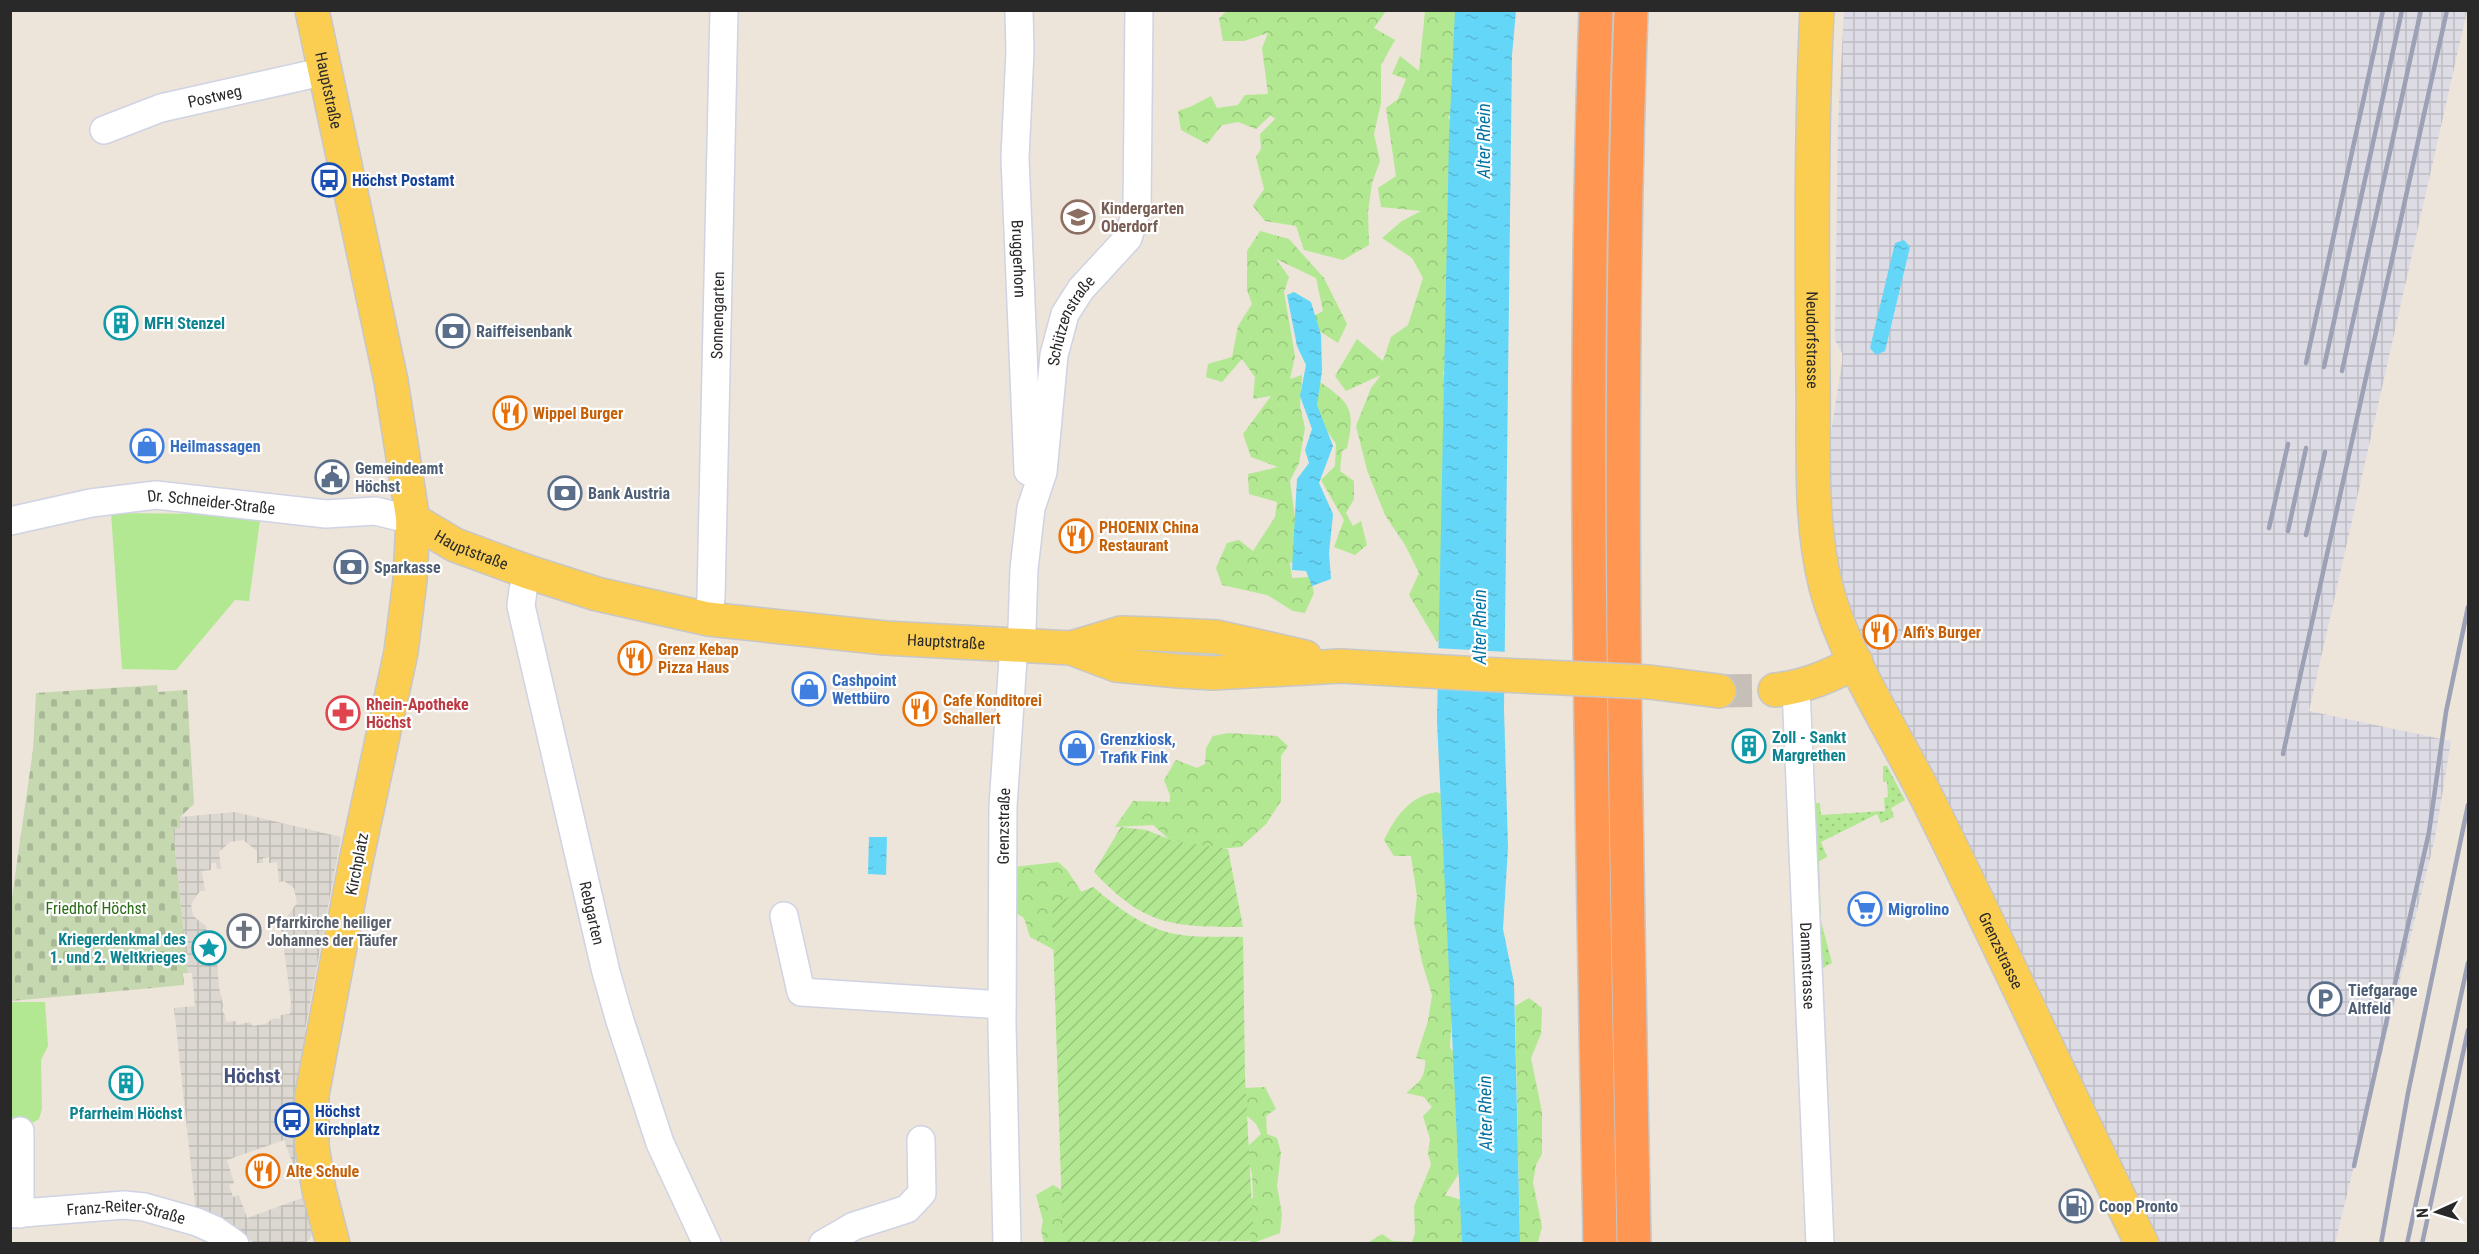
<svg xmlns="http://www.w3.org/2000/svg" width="2479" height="1254" viewBox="0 0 2479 1254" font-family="'Roboto Condensed',sans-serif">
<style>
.industrial{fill:url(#industrial-grid)}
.grass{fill:url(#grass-dots)}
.forest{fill:url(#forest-crowns)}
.cemetery{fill:url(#cemetery-stones)}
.park{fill:#b2e891}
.garden{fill:url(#garden-furrows)}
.plaza{fill:url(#plaza-grid);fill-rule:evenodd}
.water{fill:url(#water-ripples)}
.pier{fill:#ede4da}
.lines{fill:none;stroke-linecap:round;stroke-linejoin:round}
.major-tunnel{stroke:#c6bfb7;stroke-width:33;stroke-dasharray:33 16;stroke-linecap:butt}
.minor-casing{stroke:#cfd3e3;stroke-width:30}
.major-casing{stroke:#c7c7c7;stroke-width:36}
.highway-casing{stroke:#c7c7c7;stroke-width:36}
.minor{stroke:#fff;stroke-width:27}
.major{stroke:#fbcd50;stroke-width:33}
.highway{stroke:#ff9752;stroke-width:33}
.rail{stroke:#9ca1b5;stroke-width:4.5}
.major-bridge-casing{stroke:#c7c7c7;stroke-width:36;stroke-linecap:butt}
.major-bridge{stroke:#fbcd50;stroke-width:33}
.labels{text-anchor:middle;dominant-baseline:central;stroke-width:4.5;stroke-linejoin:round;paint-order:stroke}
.street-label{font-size:16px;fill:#292929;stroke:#fff}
.transit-label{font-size:16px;font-weight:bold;fill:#164399;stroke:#fff;text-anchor:start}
.education-label{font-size:16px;font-weight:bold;fill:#785e54;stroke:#fff;text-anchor:start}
.culture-label{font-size:16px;font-weight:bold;fill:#0d838f;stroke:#fff;text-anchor:start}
.service-label{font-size:16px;font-weight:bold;fill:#4e5e75;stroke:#fff;text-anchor:start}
.food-label{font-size:16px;font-weight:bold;fill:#c56008;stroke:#fff;text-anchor:start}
.shop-label{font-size:16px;font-weight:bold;fill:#366cbe;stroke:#fff;text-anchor:start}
.health-label{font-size:16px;font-weight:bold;fill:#be3a42;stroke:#fff;text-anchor:start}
.park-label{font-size:16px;fill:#296b14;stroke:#fff}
.worship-label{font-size:16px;font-weight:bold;fill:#5b616d;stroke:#fff;text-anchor:start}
.water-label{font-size:18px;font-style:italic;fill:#0372a3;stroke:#fff}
.quarter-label{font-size:20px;font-weight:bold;fill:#46527d;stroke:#fff}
</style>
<defs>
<pattern id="industrial-grid" width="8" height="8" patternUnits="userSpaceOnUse" patternTransform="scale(1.5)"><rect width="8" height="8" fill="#dddbe4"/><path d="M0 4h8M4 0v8" fill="none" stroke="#bebcc4"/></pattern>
<pattern id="grass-dots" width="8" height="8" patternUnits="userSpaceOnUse" patternTransform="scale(1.5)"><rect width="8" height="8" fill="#b2e891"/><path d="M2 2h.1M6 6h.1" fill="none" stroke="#99c77d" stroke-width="1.8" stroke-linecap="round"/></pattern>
<pattern id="forest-crowns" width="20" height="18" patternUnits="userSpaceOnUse" patternTransform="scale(1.5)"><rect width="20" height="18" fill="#b2e891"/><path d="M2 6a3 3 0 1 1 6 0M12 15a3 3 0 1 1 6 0" fill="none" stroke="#99c77d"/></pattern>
<pattern id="cemetery-stones" width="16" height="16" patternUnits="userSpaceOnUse" patternTransform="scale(1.5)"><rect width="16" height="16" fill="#c5d8af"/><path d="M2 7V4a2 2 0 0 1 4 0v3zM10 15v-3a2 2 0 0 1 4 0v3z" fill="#a9b997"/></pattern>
<pattern id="garden-furrows" width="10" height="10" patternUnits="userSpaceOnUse" patternTransform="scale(1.5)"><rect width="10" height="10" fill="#b2e891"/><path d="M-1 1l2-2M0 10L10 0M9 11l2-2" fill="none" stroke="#99c77d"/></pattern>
<pattern id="plaza-grid" width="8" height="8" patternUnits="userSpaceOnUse" patternTransform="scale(1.5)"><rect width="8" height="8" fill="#dcd7d1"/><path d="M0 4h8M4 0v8" fill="none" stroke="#bdb9b3"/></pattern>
<pattern id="water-ripples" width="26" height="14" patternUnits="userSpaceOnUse" patternTransform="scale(1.5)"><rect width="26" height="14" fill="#64d6f7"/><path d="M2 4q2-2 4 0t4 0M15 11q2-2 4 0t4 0" fill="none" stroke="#57b8d4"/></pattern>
</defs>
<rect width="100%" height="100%" fill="#ede4da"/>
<polygon class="industrial" points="1844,11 2467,11 2309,711 2451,741 2435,838 2335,1243 2142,1243 1930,802 1816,528 1842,362 1842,353 1835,340 1838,125"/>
<polygon class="grass" points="1883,766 1887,766 1905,800 1891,808 1894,817 1881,823 1877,814 1821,842 1827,857 1819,861 1821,921 1832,963 1823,968 1814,923 1811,803 1820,803 1821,815 1885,811 1884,798 1888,797 1887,782 1883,782"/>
<g class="forest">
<polygon points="1228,10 1386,11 1374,28 1395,40 1381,65 1381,103 1374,134 1380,161 1372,183 1368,212 1369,245 1343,260 1304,250 1296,226 1265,221 1253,206 1264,189 1256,157 1261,149 1260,134 1275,119 1271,115 1256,129 1238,122 1222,125 1207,144 1181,130 1178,111 1192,106 1211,96 1217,108 1238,105 1245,95 1268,94 1262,48 1268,33 1244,41 1223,41 1219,18"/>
<polygon points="1425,11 1469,11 1475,97 1448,117 1463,139 1469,351 1443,372 1449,397 1464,615 1437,642 1409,595 1419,573 1405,545 1385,515 1367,470 1356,426 1371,388 1381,375 1346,391 1335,376 1357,339 1383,361 1391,337 1408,325 1423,278 1412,258 1382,238 1402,221 1421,211 1381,207 1378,188 1396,176 1386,108 1398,99 1406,79 1392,74 1400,56 1419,71"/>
<polygon points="1260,231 1289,239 1324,278 1347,324 1338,343 1304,321 1323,311 1316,278 1276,259 1289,277 1284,292 1295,356 1290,379 1302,375 1300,406 1305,428 1299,463 1290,481 1297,533 1310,559 1290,563 1292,578 1310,577 1314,593 1305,613 1293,611 1267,595 1222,585 1216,568 1227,543 1239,540 1253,551 1275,517 1277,502 1249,494 1248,474 1278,467 1251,457 1243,434 1271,396 1253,399 1255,377 1242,359 1222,382 1206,377 1208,364 1232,357 1238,326 1252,304 1247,290 1247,251"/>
<path d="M1317,380c33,23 39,27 30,68l-5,3 -2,20 14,10v18l-8,14 7,13 8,-5 6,24 -12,10 -21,-8 10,-27 -23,-40 14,-14 1,-22 -12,-18 -14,-36z"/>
<polygon points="1228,733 1277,736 1288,746 1281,756 1281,801 1266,824 1241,847 1215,849 1170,840 1153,825 1115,827 1133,801 1170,802 1170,795 1164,780 1176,760 1197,768 1205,764 1206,748 1213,736"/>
<path d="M1437,792l12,7 -2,25 -5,18 18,37 -10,169 12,12 5,101 -22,34 17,5 5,43 -101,1 16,-10 10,7 20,1 3,-9 -1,-27 17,-41 -3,-12 2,-14 -7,-23 9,-9 -8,-10 -18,-4c13,-10 20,-16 19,-33l-9,-2 12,-37 4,-26 -10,-33 -8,-40 3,-26 -6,-40h-17l-10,-16c12,-24 26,-44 53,-48z"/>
<polygon points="1058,862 1067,870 1086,899 1058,952 1030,937 1024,918 1010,909 1005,868"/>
<polygon points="1529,998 1542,1008 1541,1034 1531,1058 1542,1112 1542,1154 1536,1165 1533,1182 1542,1227 1538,1242 1520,1243 1515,1006"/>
<polygon points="1265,1087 1276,1109 1266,1116 1267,1134 1277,1138 1281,1153 1277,1186 1282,1214 1280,1233 1253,1243 1233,1231 1237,1203 1253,1198 1252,1174 1245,1149 1261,1134 1256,1124 1242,1111 1245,1088"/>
<polygon points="1053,1185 1074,1197 1071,1243 1044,1243 1041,1230 1043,1221 1036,1195"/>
</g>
<polygon class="cemetery" points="157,685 158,692 187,690 194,804 180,817 180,829 173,829 188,973 183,973 184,985 11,1001 11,904 33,750 36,693"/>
<g class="park">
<polygon points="111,513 215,514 260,520 249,601 235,600 176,670 122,669"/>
<polygon points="10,1002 45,1002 48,1046 41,1060 42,1109 39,1119 32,1123 17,1124 16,1117 11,1118"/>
</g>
<g class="garden">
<path d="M1121,827l25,3 28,11 54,8 15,78c-71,0 -98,-1 -149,-55z"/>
<path d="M1093,887c26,22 55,44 89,48 20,3 41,1 61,2l2,140 8,150 -5,14 -185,1 -11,-338z"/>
</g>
<path class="plaza" d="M235,812l106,25 -36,193 11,36v161l-7,13 -5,3h-49l-18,-10 -40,-11 -23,-214 21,-2 -3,-33h-4l-15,-144 7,-1v-11zM243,840l14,11v12h6v-5l6,-1v6l8,-1 2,20 5,-1 10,7 3,15 -10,14 1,9 -7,1 10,75 -1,12 -9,1 -1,4 -6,-1 -9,6 -12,2 -3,-4 -13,3 -1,-4 -10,1 -1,-7 -3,-4 1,-6 -4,-18 -4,-52 -8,1 -1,-10 -13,-10 -2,-12 9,-13h5l-3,-20 9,-1v-7h5l1,6h4l-2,-17 11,-10zM284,1140l21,57 -58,21 -8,-23 -6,2 -4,-12 5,-2 -7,-23z"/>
<g class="water">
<polygon points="1455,11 1516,11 1512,55 1504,709 1508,847 1503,929 1514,983 1520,1243 1462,1243 1437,721 1449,138"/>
<polygon points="1904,240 1910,247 1885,351 1876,355 1870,348 1895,243"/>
<polygon points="1294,292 1311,302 1321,335 1322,371 1317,405 1333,446 1319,483 1333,514 1329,553 1331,579 1312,586 1306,571 1292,570 1297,479 1309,463 1305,450 1312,429 1300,396 1306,365 1297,346 1287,295"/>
<polygon points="869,837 887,837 886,875 868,874"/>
</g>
<polygon class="pier" points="1435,648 1508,652 1507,684 1435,680"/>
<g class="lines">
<polyline class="major-tunnel" points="1719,691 1775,690"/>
<g class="minor-casing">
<g id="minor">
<path id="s1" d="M1019,10l1,41 -5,107 13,313"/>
<path id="s2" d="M104,130l57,-22 165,-37"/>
<path id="s3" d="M10,521l81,-18 65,-8 170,19 49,-3 38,9"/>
<path id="s4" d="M528,572l-5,18 -2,16 85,366 14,49 40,122 47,101"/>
<path id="s5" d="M708,619l3,-22 1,-46 12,-541"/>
<path id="s6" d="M1796,688l24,556"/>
<polyline points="784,916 801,992 1002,1005"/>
<polyline points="20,1131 20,1214"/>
<path id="s7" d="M10,1214l114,-9 20,2 53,15 18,8 20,14"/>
<polyline points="823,1244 854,1226 907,1209 922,1193 921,1140"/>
<path id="s8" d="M1007,1244l-5,-219 1,-219 10,-147 9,-30 2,-60 7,-61 12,-36 11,-117 11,-41 16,-25 47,-51 9,-29 2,-199"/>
</g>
</g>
<g class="major-casing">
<g id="major">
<path id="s9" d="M312,10l79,371 22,139 -3,60 -9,72 -45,209 -44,234v51l7,44 14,54"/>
<path id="s10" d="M1817,10c-6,123 -5,245 -4,368 1,70 -4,141 13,209 20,75 71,149 105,219 72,145 139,292 211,438"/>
<path id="s11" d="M413,520l42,25 73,27 69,22 111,25 177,19 186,10 45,17 62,6 35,2 128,-7 138,8"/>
<polyline points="1071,648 1121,633 1154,634 1217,637 1305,657"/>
<polyline points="1649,682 1719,691"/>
<path d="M1775,690c30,-3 55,-14 81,-28"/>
</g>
</g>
<g class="highway-casing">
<g id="highway">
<path d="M1596,10c-15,411 -3,823 4,1234"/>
<path d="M1631,10c-15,411 -5,822 3,1234"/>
</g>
</g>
<use href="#minor" class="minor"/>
<use href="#major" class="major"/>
<use href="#highway" class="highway"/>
<g class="rail">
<polyline points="2306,363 2383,10"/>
<polyline points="2324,367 2402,10"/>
<polyline points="2342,371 2421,10"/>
<polyline points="2269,528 2288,444"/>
<polyline points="2288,531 2306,448"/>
<polyline points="2306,535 2325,452"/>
<polyline points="2283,754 2447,10"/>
<polyline points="2354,1166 2429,832 2446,712 2468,607"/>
<polyline points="2381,1244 2408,1093 2468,805"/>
<polyline points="2407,1244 2468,963"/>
<polyline points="2422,1244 2468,1030"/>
</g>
<g class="major-bridge-casing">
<polyline id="major-bridge" points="1479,674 1649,682"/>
</g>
<use href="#major-bridge" class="major-bridge"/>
</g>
<defs>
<g id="bus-ring" transform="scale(1.725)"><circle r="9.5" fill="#fff" stroke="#1a4fb4" stroke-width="1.5"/><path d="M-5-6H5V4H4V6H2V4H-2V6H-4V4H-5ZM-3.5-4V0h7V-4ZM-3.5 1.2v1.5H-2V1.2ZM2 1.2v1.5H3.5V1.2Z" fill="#1a4fb4"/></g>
<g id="school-ring" transform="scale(1.725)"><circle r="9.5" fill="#fff" stroke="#8d6e63" stroke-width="1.5"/><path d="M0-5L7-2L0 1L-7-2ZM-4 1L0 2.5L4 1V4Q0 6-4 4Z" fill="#8d6e63"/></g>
<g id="building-ring" transform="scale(1.725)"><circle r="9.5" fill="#fff" stroke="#0f9aa8" stroke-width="1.5"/><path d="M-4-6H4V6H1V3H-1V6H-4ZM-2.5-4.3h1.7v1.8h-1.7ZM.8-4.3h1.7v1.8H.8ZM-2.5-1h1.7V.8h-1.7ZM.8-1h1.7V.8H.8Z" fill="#0f9aa8"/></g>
<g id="bank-ring" transform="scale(1.725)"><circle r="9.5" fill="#fff" stroke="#5c6f8a" stroke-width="1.5"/><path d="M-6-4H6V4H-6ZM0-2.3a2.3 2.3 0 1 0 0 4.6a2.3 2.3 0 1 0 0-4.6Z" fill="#5c6f8a"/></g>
<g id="restaurant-ring" transform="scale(1.725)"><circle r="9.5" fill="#fff" stroke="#e8710a" stroke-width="1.5"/><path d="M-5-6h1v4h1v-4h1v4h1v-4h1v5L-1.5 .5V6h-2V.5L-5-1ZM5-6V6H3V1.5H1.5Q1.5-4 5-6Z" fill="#e8710a"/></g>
<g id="shop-ring" transform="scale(1.725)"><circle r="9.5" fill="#fff" stroke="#3f7fe0" stroke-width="1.5"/><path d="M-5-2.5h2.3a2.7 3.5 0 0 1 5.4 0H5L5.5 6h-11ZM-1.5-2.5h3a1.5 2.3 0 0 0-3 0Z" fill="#3f7fe0"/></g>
<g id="civic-ring" transform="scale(1.725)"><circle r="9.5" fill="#fff" stroke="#5c6f8a" stroke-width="1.5"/><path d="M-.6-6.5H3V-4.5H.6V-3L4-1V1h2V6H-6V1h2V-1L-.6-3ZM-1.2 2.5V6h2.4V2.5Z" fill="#5c6f8a"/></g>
<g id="pharmacy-ring" transform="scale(1.725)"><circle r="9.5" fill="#fff" stroke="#e0444e" stroke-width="1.5"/><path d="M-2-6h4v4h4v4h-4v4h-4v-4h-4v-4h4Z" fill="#e0444e"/></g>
<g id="supermarket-ring" transform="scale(1.725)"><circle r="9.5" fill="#fff" stroke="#3f7fe0" stroke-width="1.5"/><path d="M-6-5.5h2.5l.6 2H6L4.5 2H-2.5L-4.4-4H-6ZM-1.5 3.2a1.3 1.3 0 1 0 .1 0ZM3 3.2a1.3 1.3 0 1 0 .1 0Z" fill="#3f7fe0"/></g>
<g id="church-ring" transform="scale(1.725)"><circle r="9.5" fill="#fff" stroke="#6b7280" stroke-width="1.5"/><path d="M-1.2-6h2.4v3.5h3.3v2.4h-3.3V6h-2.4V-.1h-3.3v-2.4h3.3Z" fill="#6b7280"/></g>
<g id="sight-ring" transform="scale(1.725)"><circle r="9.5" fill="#fff" stroke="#0f9aa8" stroke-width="1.5"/><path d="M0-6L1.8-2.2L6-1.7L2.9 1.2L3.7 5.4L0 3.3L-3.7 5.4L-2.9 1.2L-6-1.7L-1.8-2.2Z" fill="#0f9aa8"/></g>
<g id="parking-ring" transform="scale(1.725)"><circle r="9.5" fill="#fff" stroke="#5c6f8a" stroke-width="1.5"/><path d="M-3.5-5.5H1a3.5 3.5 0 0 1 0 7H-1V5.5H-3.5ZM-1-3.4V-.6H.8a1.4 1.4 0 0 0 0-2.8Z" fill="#5c6f8a"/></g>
<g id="fuel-ring" transform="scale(1.725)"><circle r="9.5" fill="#fff" stroke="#5c6f8a" stroke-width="1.5"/><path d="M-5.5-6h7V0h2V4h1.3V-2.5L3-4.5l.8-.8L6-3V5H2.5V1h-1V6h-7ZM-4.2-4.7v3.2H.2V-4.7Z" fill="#5c6f8a"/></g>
</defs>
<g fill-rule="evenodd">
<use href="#bus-ring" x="329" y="180"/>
<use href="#school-ring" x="1078" y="217"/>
<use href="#building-ring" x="121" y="323"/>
<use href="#bank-ring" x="453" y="331"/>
<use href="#restaurant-ring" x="510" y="413"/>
<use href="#shop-ring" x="147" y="446"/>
<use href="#civic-ring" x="332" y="477"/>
<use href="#bank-ring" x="565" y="493"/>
<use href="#restaurant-ring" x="1076" y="536"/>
<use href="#bank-ring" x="351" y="567"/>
<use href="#restaurant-ring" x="1880" y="632"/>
<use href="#restaurant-ring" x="635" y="658"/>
<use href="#shop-ring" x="809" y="689"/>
<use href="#restaurant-ring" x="920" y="709"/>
<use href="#pharmacy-ring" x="343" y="713"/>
<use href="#building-ring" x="1749" y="746"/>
<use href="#shop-ring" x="1077" y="748"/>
<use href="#supermarket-ring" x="1865" y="909"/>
<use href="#church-ring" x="244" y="931"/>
<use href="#sight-ring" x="209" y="948"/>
<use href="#parking-ring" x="2325" y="999"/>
<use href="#building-ring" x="126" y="1083"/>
<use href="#bus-ring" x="292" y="1120"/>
<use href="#restaurant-ring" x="263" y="1171"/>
<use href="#fuel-ring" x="2076" y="1206"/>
</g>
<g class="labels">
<g class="street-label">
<text stroke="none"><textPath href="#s9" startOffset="82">Hauptstraße</textPath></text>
<text stroke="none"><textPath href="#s2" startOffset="116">Postweg</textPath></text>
<text stroke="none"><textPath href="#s1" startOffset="249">Bruggerhorn</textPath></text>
<text stroke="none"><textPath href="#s5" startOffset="304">Sonnengarten</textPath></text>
<text stroke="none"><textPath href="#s8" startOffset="932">Schützenstraße</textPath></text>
<text stroke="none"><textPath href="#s10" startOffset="330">Neudorfstrasse</textPath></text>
<text stroke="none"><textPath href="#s3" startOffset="204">Dr. Schneider-Straße</textPath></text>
<text stroke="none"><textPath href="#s11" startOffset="66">Hauptstraße</textPath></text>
<text stroke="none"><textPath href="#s11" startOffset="552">Hauptstraße</textPath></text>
<text stroke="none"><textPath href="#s8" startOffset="418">Grenzstraße</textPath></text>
<text transform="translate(357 864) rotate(-79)">Kirchplatz</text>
<text stroke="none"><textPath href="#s4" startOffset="350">Rebgarten</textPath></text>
<text stroke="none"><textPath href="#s10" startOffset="982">Grenzstrasse</textPath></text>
<text stroke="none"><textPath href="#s6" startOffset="278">Dammstrasse</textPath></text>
<text stroke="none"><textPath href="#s7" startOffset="117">Franz-Reiter-Straße</textPath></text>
</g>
<g class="transit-label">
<text x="352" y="180">Höchst Postamt</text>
<text x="315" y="1111">Höchst<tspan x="315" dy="18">Kirchplatz</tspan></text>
</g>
<g class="education-label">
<text x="1101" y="208">Kindergarten<tspan x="1101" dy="18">Oberdorf</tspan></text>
</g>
<g class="culture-label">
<text x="144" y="323">MFH Stenzel</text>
<text x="1772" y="737">Zoll - Sankt<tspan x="1772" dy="18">Margrethen</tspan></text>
<text x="186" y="939" text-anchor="end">Kriegerdenkmal des<tspan x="186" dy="18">1. und 2. Weltkrieges</tspan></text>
<text x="126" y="1113" text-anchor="middle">Pfarrheim Höchst</text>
</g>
<g class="service-label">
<text x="476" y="331">Raiffeisenbank</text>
<text x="355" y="468">Gemeindeamt<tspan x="355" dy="18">Höchst</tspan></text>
<text x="588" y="493">Bank Austria</text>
<text x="374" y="567">Sparkasse</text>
<text x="2348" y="990">Tiefgarage<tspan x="2348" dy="18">Altfeld</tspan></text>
<text x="2099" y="1206">Coop Pronto</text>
</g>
<g class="food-label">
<text x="533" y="413">Wippel Burger</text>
<text x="1099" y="527">PHOENIX China<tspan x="1099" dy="18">Restaurant</tspan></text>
<text x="1903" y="632">Alfi's Burger</text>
<text x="658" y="649">Grenz Kebap<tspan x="658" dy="18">Pizza Haus</tspan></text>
<text x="943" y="700">Cafe Konditorei<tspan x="943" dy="18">Schallert</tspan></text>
<text x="286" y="1171">Alte Schule</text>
</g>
<g class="shop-label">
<text x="170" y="446">Heilmassagen</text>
<text x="832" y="680">Cashpoint<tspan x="832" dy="18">Wettbüro</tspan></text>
<text x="1100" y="739">Grenzkiosk,<tspan x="1100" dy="18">Trafik Fink</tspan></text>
<text x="1888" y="909">Migrolino</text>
</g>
<g class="health-label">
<text x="366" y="704">Rhein-Apotheke<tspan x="366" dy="18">Höchst</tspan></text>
</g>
<g class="park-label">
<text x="96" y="908">Friedhof Höchst</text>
</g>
<g class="worship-label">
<text x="267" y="922">Pfarrkirche heiliger<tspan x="267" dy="18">Johannes der Täufer</tspan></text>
</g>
<g class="water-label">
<text transform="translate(1483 141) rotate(-90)">Alter Rhein</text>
<text transform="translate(1479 627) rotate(-90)">Alter Rhein</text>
<text transform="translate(1485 1113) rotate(-91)">Alter Rhein</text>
</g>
<g class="quarter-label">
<text x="252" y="1076">Höchst</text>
</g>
</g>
<rect width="2479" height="1254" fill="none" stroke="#292929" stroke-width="24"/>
<g transform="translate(2437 1212) rotate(266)" stroke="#ffffff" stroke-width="4.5" paint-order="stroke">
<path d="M0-4.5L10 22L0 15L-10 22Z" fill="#292929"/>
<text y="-9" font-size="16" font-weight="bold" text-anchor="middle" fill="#292929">N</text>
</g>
</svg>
